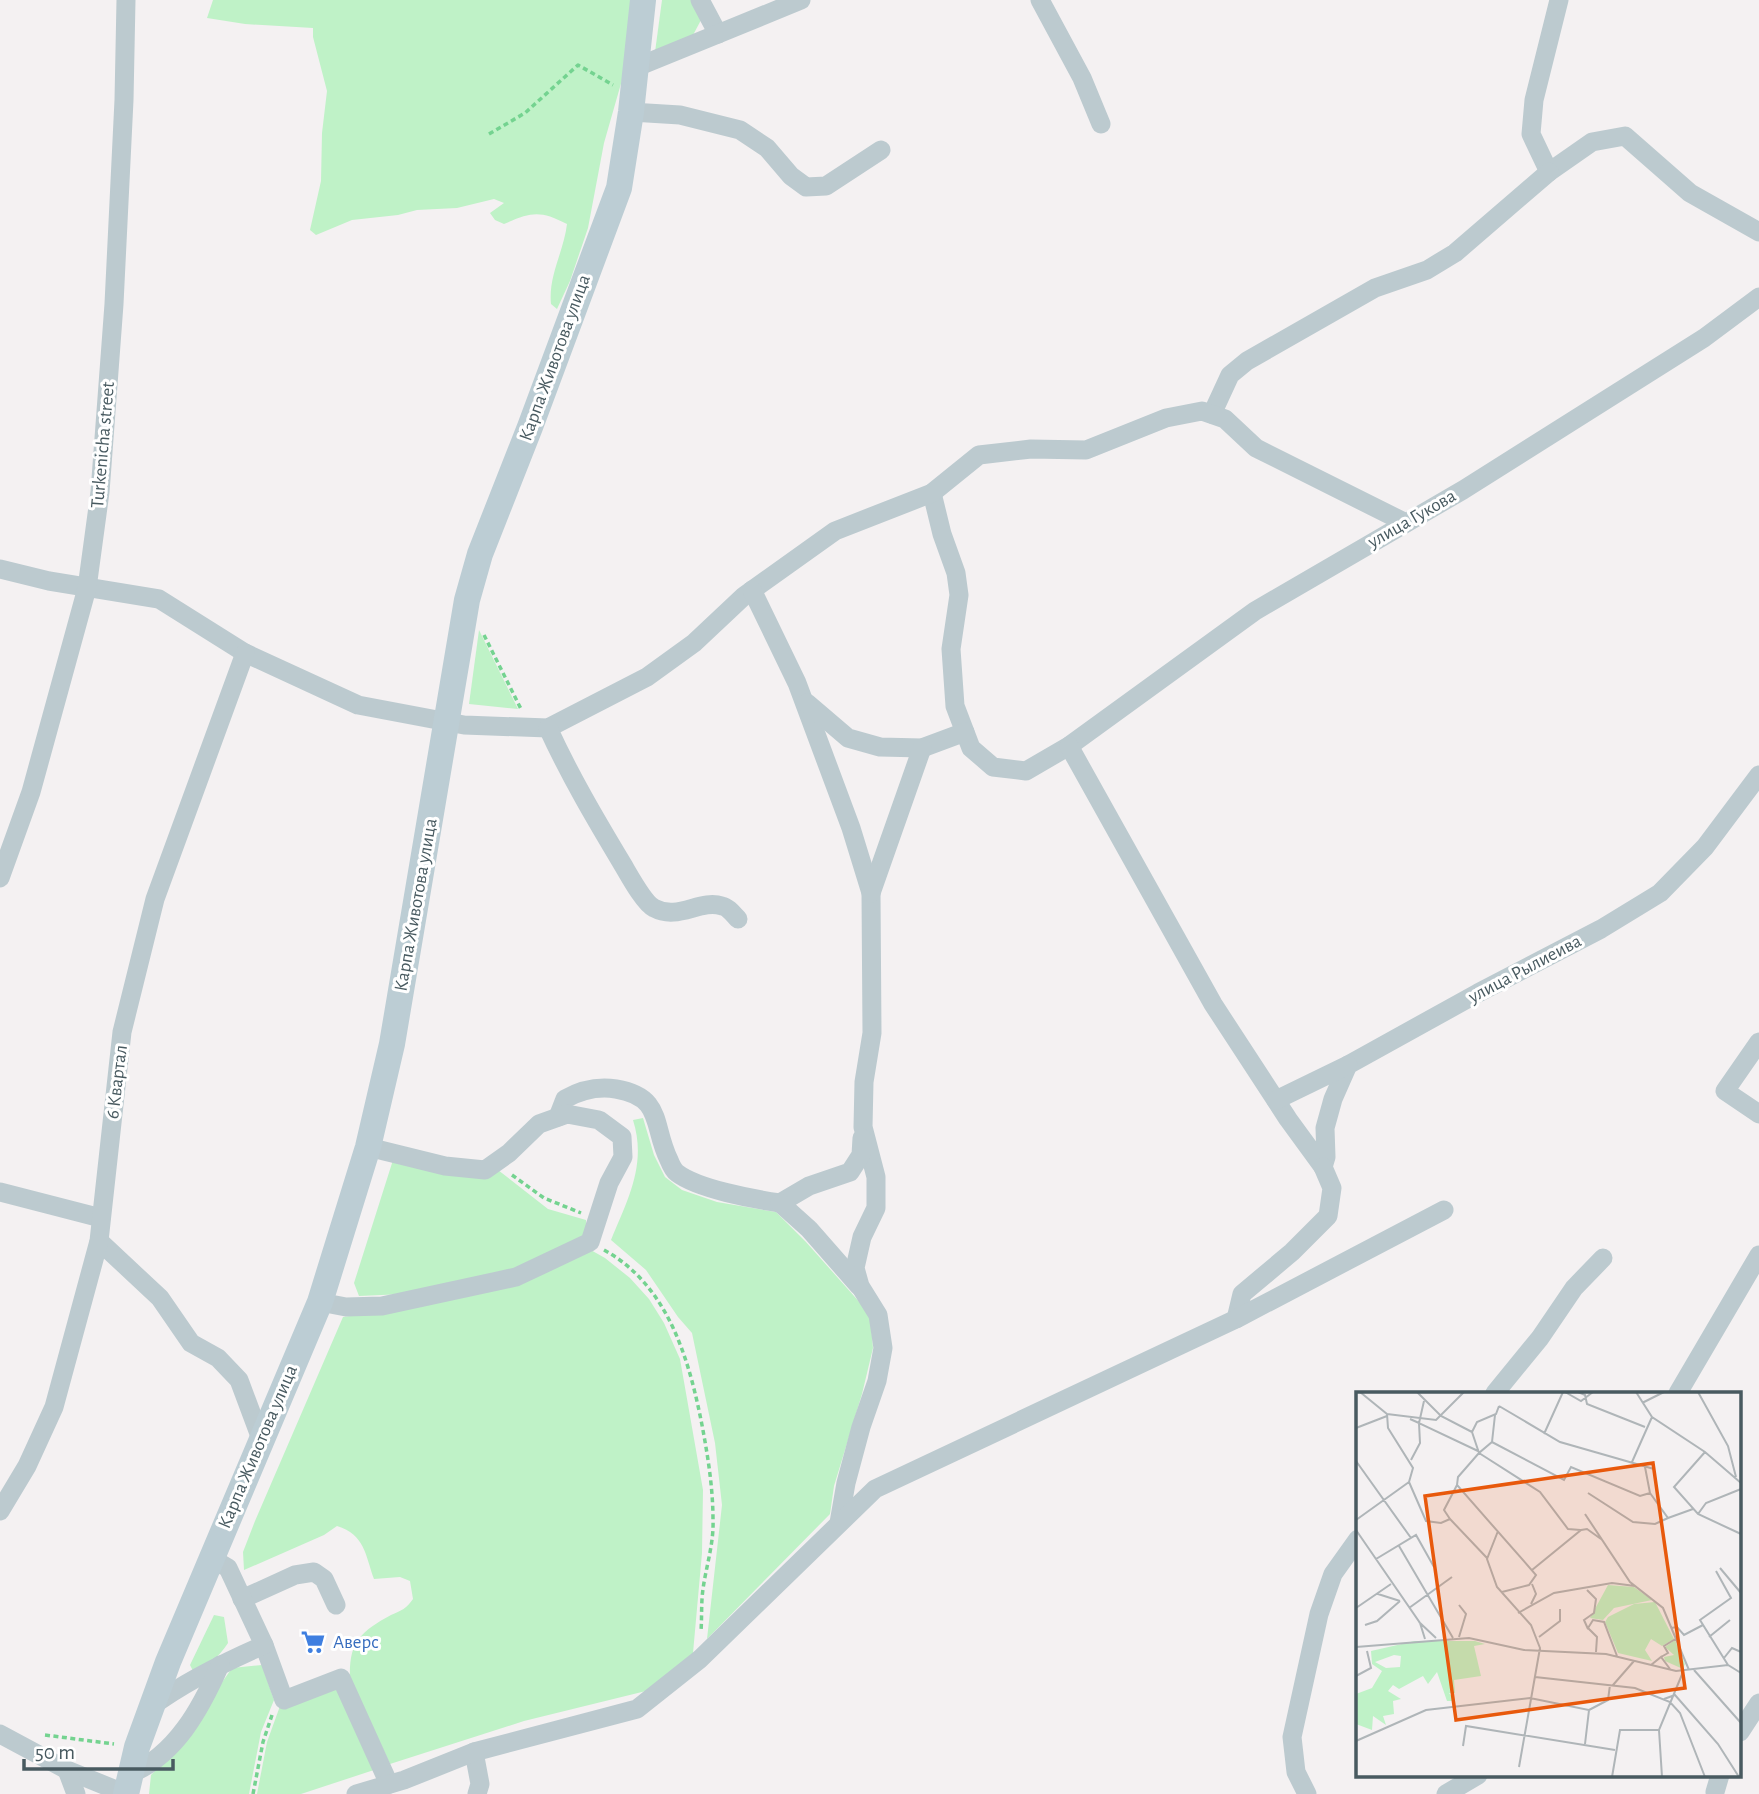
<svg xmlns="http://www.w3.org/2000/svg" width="1759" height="1794" viewBox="0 0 1759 1794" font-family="'Alegreya Sans',sans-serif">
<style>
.green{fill:#bff2c7}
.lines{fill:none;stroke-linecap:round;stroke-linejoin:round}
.path{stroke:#74d390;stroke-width:3.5;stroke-dasharray:5 3.5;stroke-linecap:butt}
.street{stroke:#bccacf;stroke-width:19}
.secondary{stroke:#bccdd4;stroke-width:26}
.labels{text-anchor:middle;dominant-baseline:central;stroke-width:6;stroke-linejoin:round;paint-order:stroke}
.street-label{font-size:19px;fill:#485a60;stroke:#fff}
.shop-label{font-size:19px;fill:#366cbe;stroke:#fff;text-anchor:start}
.inset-road{fill:none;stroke:#afb5b8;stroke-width:2}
.view{fill:#e8590c;fill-opacity:0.15;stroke:#e8590c;stroke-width:3.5}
.inset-edge{fill:none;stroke:#485a60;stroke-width:3.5}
</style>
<rect width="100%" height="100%" fill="#f4f1f2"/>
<g class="green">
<path d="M213,0h420l-5,59 -24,84 -16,85 -18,53 -13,28 -6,-5c-3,-28 13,-53 16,-80 -27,-14 -36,-12 -63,0l-9,-4 -5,-7 14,-10 -10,-4 -37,9 -40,2 -19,5 -46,5 -36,15 -6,-5 11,-49 1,-48 5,-42 -14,-54v-9l-68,-4 -38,-6z"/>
<polygon points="662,0 693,0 701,20 692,37 655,52"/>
<polygon points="479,630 518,709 469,704"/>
<path d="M643,1118l11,37 11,22 17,13 35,12 59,10 30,30 64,72 3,34 -11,46 -28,92 -4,28 -123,125 15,-134 -7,-62 -23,-110 -14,-16 -32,-47 -35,-30c17,-41 36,-76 22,-120z"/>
<polygon points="393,1160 498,1170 548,1209 586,1220 587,1235 514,1271 404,1294 359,1296 354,1283"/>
<path d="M589,1249l16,9 25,20 19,21 15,24 16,36 23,131 -1,63 -9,100 -43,37 -126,31 -134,43 -40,-86c-1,-36 10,-46 41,-63 10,-4 16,-7 22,-16l-3,-18 -10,-4 -26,2c-9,-25 -9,-44 -37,-53l-13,9 -80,35 -1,-18 12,-31 88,-204 42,-6z"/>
<path d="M214,1615l10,2 4,26c-9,14 -20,23 -34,30l-4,-8z"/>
<polygon points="262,1665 274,1700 261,1732 249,1794 149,1794 151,1775 174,1751 232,1668"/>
<polygon points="340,1683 377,1769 301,1794 257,1794 267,1742 280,1706"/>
</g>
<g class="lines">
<g class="path">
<polyline points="489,134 525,113 578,65 613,85"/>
<polyline points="484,635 521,709"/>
<polyline points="512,1175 544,1198 581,1213"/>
<path d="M604,1250c64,35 85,109 98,175 6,32 11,63 11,95 1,23 -7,47 -10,69 -2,14 -1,28 -2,42"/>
<polyline points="45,1735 114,1744"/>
<polyline points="253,1794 263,1742 272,1715"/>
</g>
<g class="street">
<polyline points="700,0 718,34"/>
<polyline points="1040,0 1082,78 1101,124"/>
<polyline points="1559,0 1534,100 1531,134 1549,172 1592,142 1625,136 1690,193 1759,232"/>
<polyline points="637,67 801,0"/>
<polyline points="631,112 680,115 740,130 767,148 791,176 806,187 826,186 881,150"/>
<polyline points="1212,414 1230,375 1247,361 1375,288 1427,270 1455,253 1549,172"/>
<polyline points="932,493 942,534 956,573 959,595 951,649 955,706 971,748 993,767 1026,771 1069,746 1255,611 1463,490 1704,338 1759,297"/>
<polyline points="0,569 49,581 159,599 245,653 358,705 464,725 548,728 647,677 694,643 744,596 835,531 932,493 979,455 1031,449 1086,450 1166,418 1202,411 1225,419 1256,448 1406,523"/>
<polyline points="752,590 797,683 851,828 871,893 872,1033 864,1082 863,1127 876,1177 876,1208 862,1237 855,1268 860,1286 878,1315 883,1348 877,1381 861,1427 846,1483 839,1523"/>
<polyline points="807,703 848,738 880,747 922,748 965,732"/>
<path d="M548,728c22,48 48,92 75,137 6,10 21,38 31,43 24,13 46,-9 68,-2 6,1 12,9 16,13"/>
<polyline points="1069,746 1213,1004 1288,1119 1323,1167 1326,1157 1325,1128 1333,1099 1348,1065 1478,993 1601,929 1660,893 1705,847 1759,775"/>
<polyline points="0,878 31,792 87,588 100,492 114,304 124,100 126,0"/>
<polyline points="871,893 922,748"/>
<polyline points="1759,1042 1725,1091 1759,1114"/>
<polyline points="1276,1100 1348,1065"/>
<path d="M558,1117l7,-18c16,-9 32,-13 51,-10 48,8 36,37 53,71 2,5 4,10 8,13 21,16 76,26 103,30l29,-17 41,-14 11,-17 1,-17"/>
<polyline points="0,1192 101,1218"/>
<polyline points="780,1203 809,1229 859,1286"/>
<polyline points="99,1241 160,1298 191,1343 218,1358 239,1380 261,1439"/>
<polyline points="320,1302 346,1307 382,1306 493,1282 516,1277 590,1242 609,1183 623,1157 622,1137 599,1120 567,1114 539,1124 509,1153 485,1170 445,1166 368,1147"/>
<polyline points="1236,1319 1242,1294 1292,1252 1328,1216 1332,1188 1323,1167"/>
<polyline points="1495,1393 1540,1338 1574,1288 1603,1258"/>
<polyline points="1678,1393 1759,1255"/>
<polyline points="0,1511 27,1466 54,1407 99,1241 122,1032 155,899 245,653"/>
<polyline points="242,1599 295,1575 314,1572 324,1579 336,1605"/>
<polyline points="264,1645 284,1700 341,1678 389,1784"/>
<path d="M152,1706c34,-25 73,-44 112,-61l-36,-77 -17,-10"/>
<polyline points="1740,1732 1759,1703"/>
<polyline points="0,1734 67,1770 126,1794"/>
<polyline points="474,1752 480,1784 477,1794"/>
<polyline points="67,1770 76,1794"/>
<path d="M130,1774c46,-19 71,-66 90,-109"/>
<polyline points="1715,1792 1720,1775"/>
<polyline points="356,1794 404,1780 474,1752 637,1709 700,1659 875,1489 1236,1319 1444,1210"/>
<polyline points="1307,1794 1296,1772 1292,1737 1319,1614 1333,1574 1358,1539"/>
<polyline points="1446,1794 1478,1775"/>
</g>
<polyline class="secondary" points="126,1794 137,1747 168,1662 320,1302 368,1147 392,1044 467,600 480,554 530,427 619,188 631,112 643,0"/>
</g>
<defs>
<g id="supermarket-bare" transform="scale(1.89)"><path d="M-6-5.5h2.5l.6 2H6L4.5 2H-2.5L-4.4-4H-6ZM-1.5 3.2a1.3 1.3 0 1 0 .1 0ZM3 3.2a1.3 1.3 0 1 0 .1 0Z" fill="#3f7fe0" stroke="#fff" stroke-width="2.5" paint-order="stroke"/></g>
</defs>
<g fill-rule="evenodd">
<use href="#supermarket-bare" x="313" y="1642"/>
</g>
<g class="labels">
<g class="street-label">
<text transform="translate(555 358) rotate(-70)">Карпа Животова улица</text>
<text transform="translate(103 445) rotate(-85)">Turkenicha street</text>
<text transform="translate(1412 519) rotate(-30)">улица Гукова</text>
<text transform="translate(416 905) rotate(-80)">Карпа Животова улица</text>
<text transform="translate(1525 969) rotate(-28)">улица Рылиеива</text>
<text transform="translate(117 1082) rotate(-83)">6 Квартал</text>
<text transform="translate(258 1447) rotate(-67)">Карпа Животова улица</text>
</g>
<g class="shop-label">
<text x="333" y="1642">Аверс</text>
</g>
</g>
<g transform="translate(1356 1392)">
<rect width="385" height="385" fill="#f4f1f2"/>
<path d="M252,193l26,2 18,13 -38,8 -11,12 -13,-2zM299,210l19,37 -12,7 -11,-7 -6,11 7,11 -34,-8 -13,-31 3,-5 26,-13zM319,248l10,24 -2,5 -18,-8 -1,-4 10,-2 -9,-8zM119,249l10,3 -11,2 7,30 -27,4 1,13h-6l6,8h-8l-10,-29 -9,12 -5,-8 -24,13 -6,-4 -5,6 13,8 -8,2 1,13 -11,2 3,9 -13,-9 -1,14 -16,-6v-30l16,-6 10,-17 -10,-7 -1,-13 44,-10zM38,263l7,1 -1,11 -14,1 -11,-6z" fill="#bff2c7" fill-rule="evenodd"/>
<path class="inset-road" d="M4,0l27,22 1,14 25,40 -4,14M61,0l24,24 31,16M209,0l16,9 12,-9M222,0l7,3 2,9 58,23M280,0l16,25 53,35 36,31M342,0l30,54 8,31M286,11l22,-11M143,14l61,36 94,27M31,22l49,6 28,-28M54,27l9,4 5,-22M0,36l31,-12M116,40l7,21 -21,24 -1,8 79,90 -7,10 -27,7M116,40l5,-10 19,-8 3,-8M188,42l19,-42M136,50l3,-27M349,60l-31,35 24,27 43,20M55,68l9,-17 -1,-20 59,28M0,69l55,77M276,70l20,-45M53,90l17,39 15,2 9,-4 -6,-9 13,-25M232,101l45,29 22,2 13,-6M294,101l18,25 25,-9M229,122l45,68 33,26 26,62M342,122l8,-11 35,-14M94,127l37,39M0,128l53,-38M0,138l64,93 5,16M225,138l6,-1 14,10M142,139l-11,28 10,28 34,38 9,23 -21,119M43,154l54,92M20,167l40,-24 18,32M364,176l21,25M176,178l49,-40 -13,-1 -28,-37 -61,-39 13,-11 72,38 7,-13 69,29 10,-3 -5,-26M360,179l15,27 -31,22 28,45M231,198l9,9 -2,14 -10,7 4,9M22,202l22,7M175,212l5,-10 -4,-10M0,216l35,-24M53,216l43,-31M162,221l36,-20 58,-10 23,3M63,230l17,16M9,233l12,-4 23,-20M315,236l6,-1 7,8 19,-10M103,245l7,-23 -7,-9M183,245l21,-16v-12M353,245l21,-17M0,255l113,-9 55,12 82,4 70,17 52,-6 13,8M240,260l1,-15 -9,-9 5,-8 11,2 13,34M305,265l7,-4 -4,-7 13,-8M368,266l8,-10 9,4M295,273l10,-8 9,12M338,278l47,53M0,284l15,-8 -4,-17M179,285l100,11 35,14 10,11 25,64M257,293l21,-24M308,307l11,-4 43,49 21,33M233,318l19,-10 2,-15M303,338l3,47M0,349l70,-31 104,-12 59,12 -4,34M107,354l3,-20 149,24M256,385l8,-47h39l24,-58"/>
<path class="view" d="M297,71l32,225 -229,32 -31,-224z"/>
<rect width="385" height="385" class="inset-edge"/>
</g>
<path d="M24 1759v10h149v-10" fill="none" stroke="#485a60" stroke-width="3.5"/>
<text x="35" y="1759" font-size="21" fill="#485a60" stroke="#ffffff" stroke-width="5" paint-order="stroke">50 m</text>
</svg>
